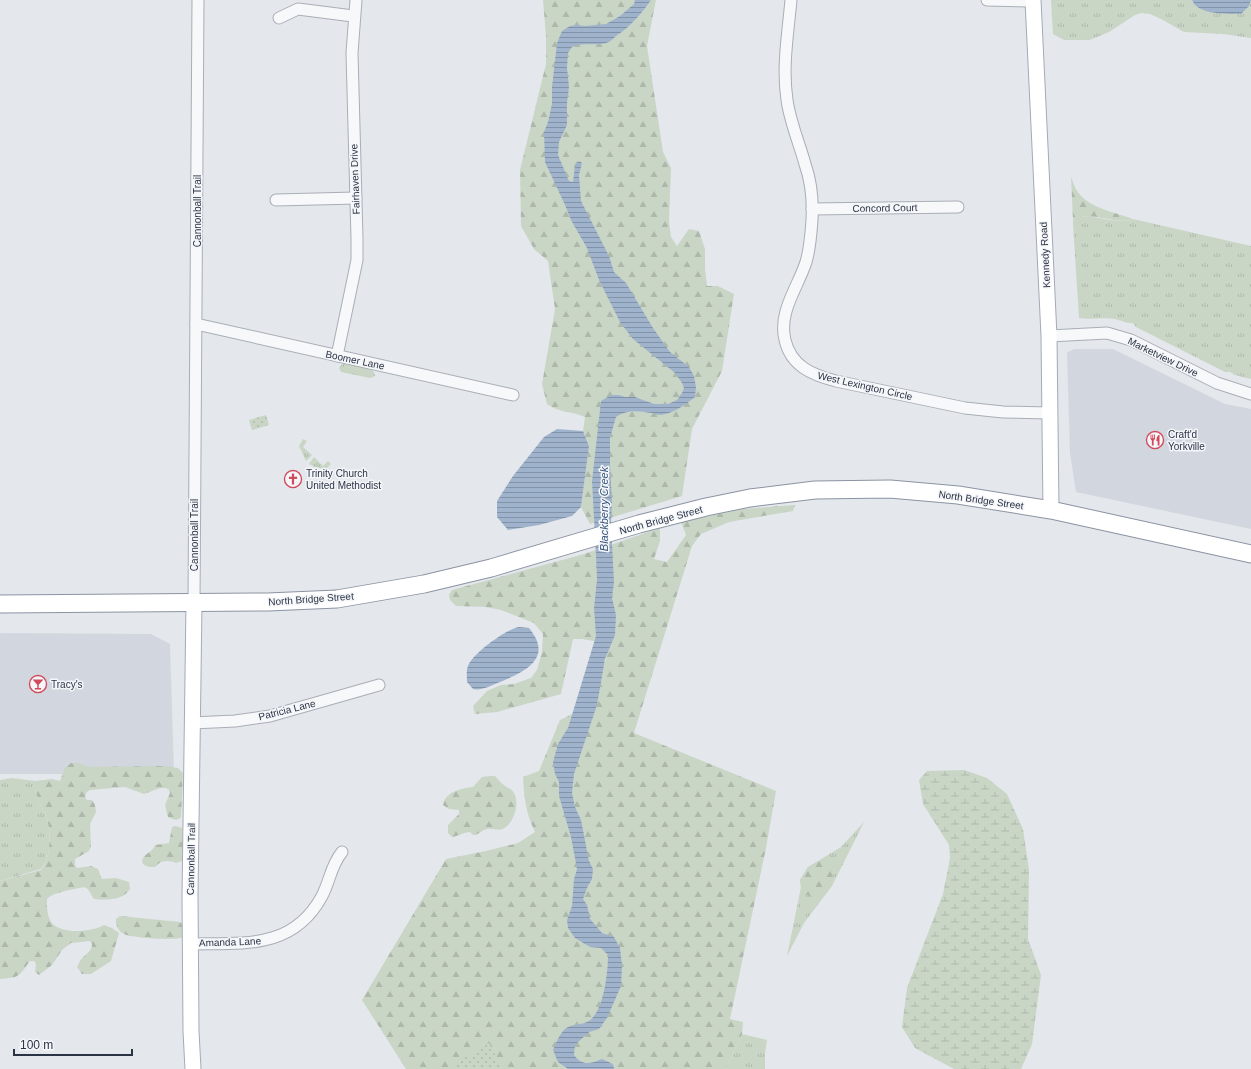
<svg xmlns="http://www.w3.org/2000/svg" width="1251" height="1069" viewBox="0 0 1251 1069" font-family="Arial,sans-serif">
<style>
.built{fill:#d2d6de}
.grass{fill:url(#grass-tufts)}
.forest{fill:url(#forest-firs)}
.wetland{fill:url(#wetland-marsh)}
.park{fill:url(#park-dots)}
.water{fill:url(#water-rules)}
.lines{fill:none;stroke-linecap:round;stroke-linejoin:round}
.minor-casing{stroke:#a9aeb7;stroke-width:13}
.major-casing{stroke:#a3abb8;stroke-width:17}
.highway-casing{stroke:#8b94a3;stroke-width:19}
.minor{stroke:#f7f8fa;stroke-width:11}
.major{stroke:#fff;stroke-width:15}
.highway{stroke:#fff;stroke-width:17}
.labels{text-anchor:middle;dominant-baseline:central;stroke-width:3;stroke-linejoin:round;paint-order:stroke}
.street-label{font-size:10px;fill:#2b3445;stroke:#f4f6f9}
.poi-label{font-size:10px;fill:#2b3445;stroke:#f4f6f9;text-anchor:start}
.water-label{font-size:11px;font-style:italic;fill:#34527a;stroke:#f4f6f9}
</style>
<defs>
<pattern id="grass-tufts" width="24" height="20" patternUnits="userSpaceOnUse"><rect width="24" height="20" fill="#c9d6c5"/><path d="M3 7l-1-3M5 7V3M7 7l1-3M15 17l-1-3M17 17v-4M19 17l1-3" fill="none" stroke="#adb8ab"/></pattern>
<pattern id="forest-firs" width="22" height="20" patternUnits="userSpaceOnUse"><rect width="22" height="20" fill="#c9d6c5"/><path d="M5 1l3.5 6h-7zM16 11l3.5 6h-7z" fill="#adb8ab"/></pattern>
<pattern id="wetland-marsh" width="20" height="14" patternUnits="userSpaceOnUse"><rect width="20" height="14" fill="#c9d6c5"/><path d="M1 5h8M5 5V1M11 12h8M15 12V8" fill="none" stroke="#adb8ab"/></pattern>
<pattern id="park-dots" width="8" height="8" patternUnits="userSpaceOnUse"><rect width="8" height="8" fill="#c9d6c5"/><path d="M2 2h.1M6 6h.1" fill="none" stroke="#adb8ab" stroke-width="1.8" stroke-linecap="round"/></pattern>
<pattern id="water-rules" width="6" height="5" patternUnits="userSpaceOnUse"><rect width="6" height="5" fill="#9fb4cc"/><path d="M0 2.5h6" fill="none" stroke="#8293a7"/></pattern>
</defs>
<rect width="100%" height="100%" fill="#e4e7ec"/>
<g class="built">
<polygon points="1074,349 1113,349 1225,404 1251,409 1251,529 1076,492 1070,453 1067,353"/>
<polygon points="0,633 151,634 170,644 174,774 0,774"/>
</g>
<g class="grass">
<polygon points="1051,0 1192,0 1193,3 1250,2 1251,0 1251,38 1223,34 1184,32 1161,19 1150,14 1142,13 1135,15 1109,32 1090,40 1064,40 1053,34"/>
<path d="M1089,216c14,2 31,8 44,3l118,27v133l-16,-4 -5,-3h-5l-89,-45 -3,-4c-6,1 -12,-3 -18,-4 -12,-2 -24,1 -36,-1l-6,-94v-4l6,-3z"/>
<path d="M345,363c9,2 29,1 30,13l-5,2 -29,-6 -2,-4 3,-4z"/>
<polygon points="303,439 307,441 303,447 312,455 306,461 299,446"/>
<polygon points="314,457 323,466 328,461 331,464 326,469 315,467 309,464"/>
<path d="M12,778l23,3c-2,13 8,26 12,38 4,13 4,41 -6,50l-41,12v-101z"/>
<polygon points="864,822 832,886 804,923 787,956 801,887 800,880 808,867 841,847"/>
<polygon points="742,1034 767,1040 765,1054 765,1069 726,1069"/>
</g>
<g class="forest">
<path d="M543,0h113l-9,46 16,106 8,16 -2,54 2,15 6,9 12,-17 10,2 6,18v20l2,17h11l16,8 -12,77 -30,58 -10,67 -92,28 -9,-17 8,-61 -6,-15 2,-14c-14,-6 -25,-4 -38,-13l-5,-20 13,-75 -7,-48 -14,-12 -13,-23 -1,-56 26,-106v-28z"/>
<path d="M1071,177c2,4 3,9 5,12 10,19 39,23 57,30 -20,7 -39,-10 -60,1z"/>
<path d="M795,505l-2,6 -64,11 -28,12 -9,12 -58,187 142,58 -10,57 -36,171 13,3 -1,12 -16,35h-320l-44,-69 84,-141 40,-8 32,-8 17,-11c-9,-18 -11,-35 -12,-55l16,-6 21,-51 33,-16 17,-60 -28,-5h-9l-12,55 -64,18 -22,2 -2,-8 14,-15 14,-6 13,-1 17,-6 6,-8 5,-18 1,-18 -9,-11 -33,-13 -15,-3 -30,-1 -6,-6 -1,-5 3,-5 132,-36 76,-26v13l-6,18 13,3 19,-27 -5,-13 62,-13z"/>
<path d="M71,763h7l11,4 77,-1 12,2 5,5 -2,44c-4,5 -8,2 -13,0l-3,-12 5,-12 -1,-3 -3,-2h-6l-16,6 -19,-7 -35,3 -4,3 -1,4 2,3h5l3,5 1,7 -6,12 1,22 -2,5 -14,8v6l2,3 14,-2 7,3 4,10 14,-1 13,4 1,7c-8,12 -23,11 -36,10 -4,-5 -4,-10 -10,-12 -8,2 -30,5 -36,11 -2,2 -1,6 -1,9 0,4 2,12 4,15 10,13 41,10 53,3l8,3 7,5 -8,28 -20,13h-9l-5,-7c1,-2 2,-4 3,-6 4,-7 12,-8 12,-17l-2,-3 -19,2 -9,7 -10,15 -13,10 -4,-3 1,-8 -2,-3h-4c-12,16 -9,16 -30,18v-98l41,-11c10,-10 10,-38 6,-51 -4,-12 -14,-25 -12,-38l17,-2 8,2 5,-13z"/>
<path d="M490,776h5c3,3 6,7 9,9 3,3 8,4 10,8 6,11 0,30 -11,36 -6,2 -11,-1 -16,0 -5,1 -8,6 -14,6l-3,-3c-6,0 -11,4 -18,5l-4,-4v-8l11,-11v-4l-10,-1 -6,-4c2,-13 19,-17 30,-18l9,-10z"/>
<path d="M175,826l7,2 1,21 -1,12 -6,2c-8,-3 -15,-3 -21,4 -6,0 -10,0 -13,-5 1,-8 5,-7 10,-12 1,-1 2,-3 3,-5l14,-2 3,-16z"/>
<path d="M829,857l5,3c4,15 -8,28 -18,38l-9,-3 -6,-8 -1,-7 8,-13z"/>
<path d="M120,916l60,6 3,3v12c-7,4 -51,1 -59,-3 -6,-3 -8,-8 -8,-15z"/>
</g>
<polygon class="wetland" points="964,770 987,778 1007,794 1023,829 1029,870 1028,939 1041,975 1032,1044 1021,1069 954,1069 915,1048 902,1027 907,988 943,894 950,858 949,845 923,804 919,780 927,771"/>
<g class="park">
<polygon points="266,415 269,425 252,430 249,420"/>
<polygon points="489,1043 502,1069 447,1069"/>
</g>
<g class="water">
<path d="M635,0h16c-10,14 -20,26 -35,36 -3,3 -6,6 -10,7 -11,3 -24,-1 -34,4l-4,6 -1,15 2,19 -2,16v22l-8,17 -1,13 11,26 4,1 2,-17 4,-4 3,2 -3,12 2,26 28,55 5,16 12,11 27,45 17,24 19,15 5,9 2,11 -1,10c-10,8 -21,16 -34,18 -3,0 -6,-1 -9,-2 -14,-2 -24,-4 -36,4l-6,21v26l2,38 -1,22 3,58 -2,16 4,17 -1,20 -10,24 -8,46 -23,69 -2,19 3,14 6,13 8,41 4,8 -1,10 -5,9 -4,11 4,6 3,14 12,14 12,4 6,11 2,18 -1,20 -14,32 -8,11 -10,3 -14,13 -1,10c8,11 16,9 28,4l11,5 1,5h-46l-10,-7 -5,-12c3,-7 8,-20 15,-23 7,-3 14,-2 21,-6 15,-10 19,-49 19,-66l-7,-7 -11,-1 -15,-9 -7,-10 -1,-8 5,-14 2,-27 3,-10 -6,-32 -12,-41v-14l-4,-8 -2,-12 5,-18 10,-16 28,-92 -2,-28 3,-28 -1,-24 -4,-75 9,-80 10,-6h8l6,2h10l19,7h14l9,-4 5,-7 2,-5 -2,-5 -7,-10 -42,-34 -13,-17 -21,-42 -12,-32 -16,-28 -6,-15 -20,-43 -1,-30 4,-10 4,-18v-17l5,-44 5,-12 8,-5 7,-1 8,1 21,-2 14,-8 14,-12z"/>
<path d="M1192,0h59l-2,6 -8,8c-13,0 -44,1 -49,-14z"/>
<polygon points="557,429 583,431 589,446 581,507 572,516 539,525 508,530 497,517 497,501 513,476 544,437"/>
<path d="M519,627l10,1c25,30 -4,44 -29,54 -8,3 -18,9 -27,7l-6,-7c0,-5 -1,-11 1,-16 4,-12 38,-37 51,-39z"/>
</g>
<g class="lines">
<g class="minor-casing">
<g id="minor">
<path d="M791,0c-3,33 -9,67 -4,100 3,22 12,42 18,64 6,17 8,38 7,56 -1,14 -2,29 -6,42 -8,25 -28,50 -21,78 6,26 27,35 51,41l129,27 38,4 47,1"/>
<polyline points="987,0 1033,1"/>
<polyline points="279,18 298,9 353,16"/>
<polyline points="276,200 356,198"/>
<polyline points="812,209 958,207"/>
<polyline points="196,324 513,395"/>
<polyline points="1049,336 1107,333 1131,340 1217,383 1251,394"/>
<polyline points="337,356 357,260 357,239 352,53 356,0"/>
<polyline points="194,603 198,0"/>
<polyline points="192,723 235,721 270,716 379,685"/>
<path d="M190,944c53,-1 103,6 132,-48 8,-15 9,-31 20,-44"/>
</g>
</g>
<g class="major-casing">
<g id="major">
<polyline points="1033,0 1049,336 1051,510"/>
<polyline points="193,1069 191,1031 190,896 194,603"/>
</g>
</g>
<g class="highway-casing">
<polyline id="highway" points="0,604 268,602 337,599 424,584 491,568 639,524 706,507 750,498 815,490 890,489 958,495 1051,510 1251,554"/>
</g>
<use href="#minor" class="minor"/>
<use href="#major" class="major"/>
<use href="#highway" class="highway"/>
</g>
<defs>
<g id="restaurant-ring" transform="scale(0.9)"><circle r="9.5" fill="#f4f6f9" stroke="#d1495b" stroke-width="1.5"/><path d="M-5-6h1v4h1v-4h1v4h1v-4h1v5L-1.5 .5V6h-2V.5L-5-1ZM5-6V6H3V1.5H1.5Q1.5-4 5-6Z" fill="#d1495b"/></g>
<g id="church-ring" transform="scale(0.9)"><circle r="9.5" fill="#f4f6f9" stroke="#d1495b" stroke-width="1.5"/><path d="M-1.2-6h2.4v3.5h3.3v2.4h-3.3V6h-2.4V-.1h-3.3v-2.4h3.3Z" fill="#d1495b"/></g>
<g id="bar-ring" transform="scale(0.9)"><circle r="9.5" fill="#f4f6f9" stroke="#d1495b" stroke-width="1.5"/><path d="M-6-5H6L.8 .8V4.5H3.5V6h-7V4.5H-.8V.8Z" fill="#d1495b"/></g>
</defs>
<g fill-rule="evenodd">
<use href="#restaurant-ring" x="1155" y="440"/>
<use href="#church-ring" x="293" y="479"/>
<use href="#bar-ring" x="38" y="684"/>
</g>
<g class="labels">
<g class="street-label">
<text transform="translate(355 179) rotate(-92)">Fairhaven Drive</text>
<text transform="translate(885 208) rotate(-1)">Concord Court</text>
<text transform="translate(197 211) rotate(-90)">Cannonball Trail</text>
<text transform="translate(1045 255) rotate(-93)">Kennedy Road</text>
<text transform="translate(1163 357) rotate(26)">Marketview Drive</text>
<text transform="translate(355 360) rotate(12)">Boomer Lane</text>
<text transform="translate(865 386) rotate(13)">West Lexington Circle</text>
<text transform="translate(981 500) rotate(8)">North Bridge Street</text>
<text transform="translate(661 520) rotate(-15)">North Bridge Street</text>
<text transform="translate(194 535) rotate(-90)">Cannonball Trail</text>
<text transform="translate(311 599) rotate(-4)">North Bridge Street</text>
<text transform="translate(287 710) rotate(-14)">Patricia Lane</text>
<text transform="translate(191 859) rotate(-89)">Cannonball Trail</text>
<text transform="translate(230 942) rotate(-2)">Amanda Lane</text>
</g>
<g class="poi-label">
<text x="1168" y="434">Craft'd<tspan x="1168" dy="12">Yorkville</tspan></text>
<text x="306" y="473">Trinity Church<tspan x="306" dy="12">United Methodist</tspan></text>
<text x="51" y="684">Tracy's</text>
</g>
<g class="water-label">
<text transform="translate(604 509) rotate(-90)">Blackberry Creek</text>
</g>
</g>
<path d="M14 1049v6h118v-6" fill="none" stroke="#2b3445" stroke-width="2"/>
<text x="20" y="1049" font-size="12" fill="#2b3445" stroke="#f4f6f9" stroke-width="3" paint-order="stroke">100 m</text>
</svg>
